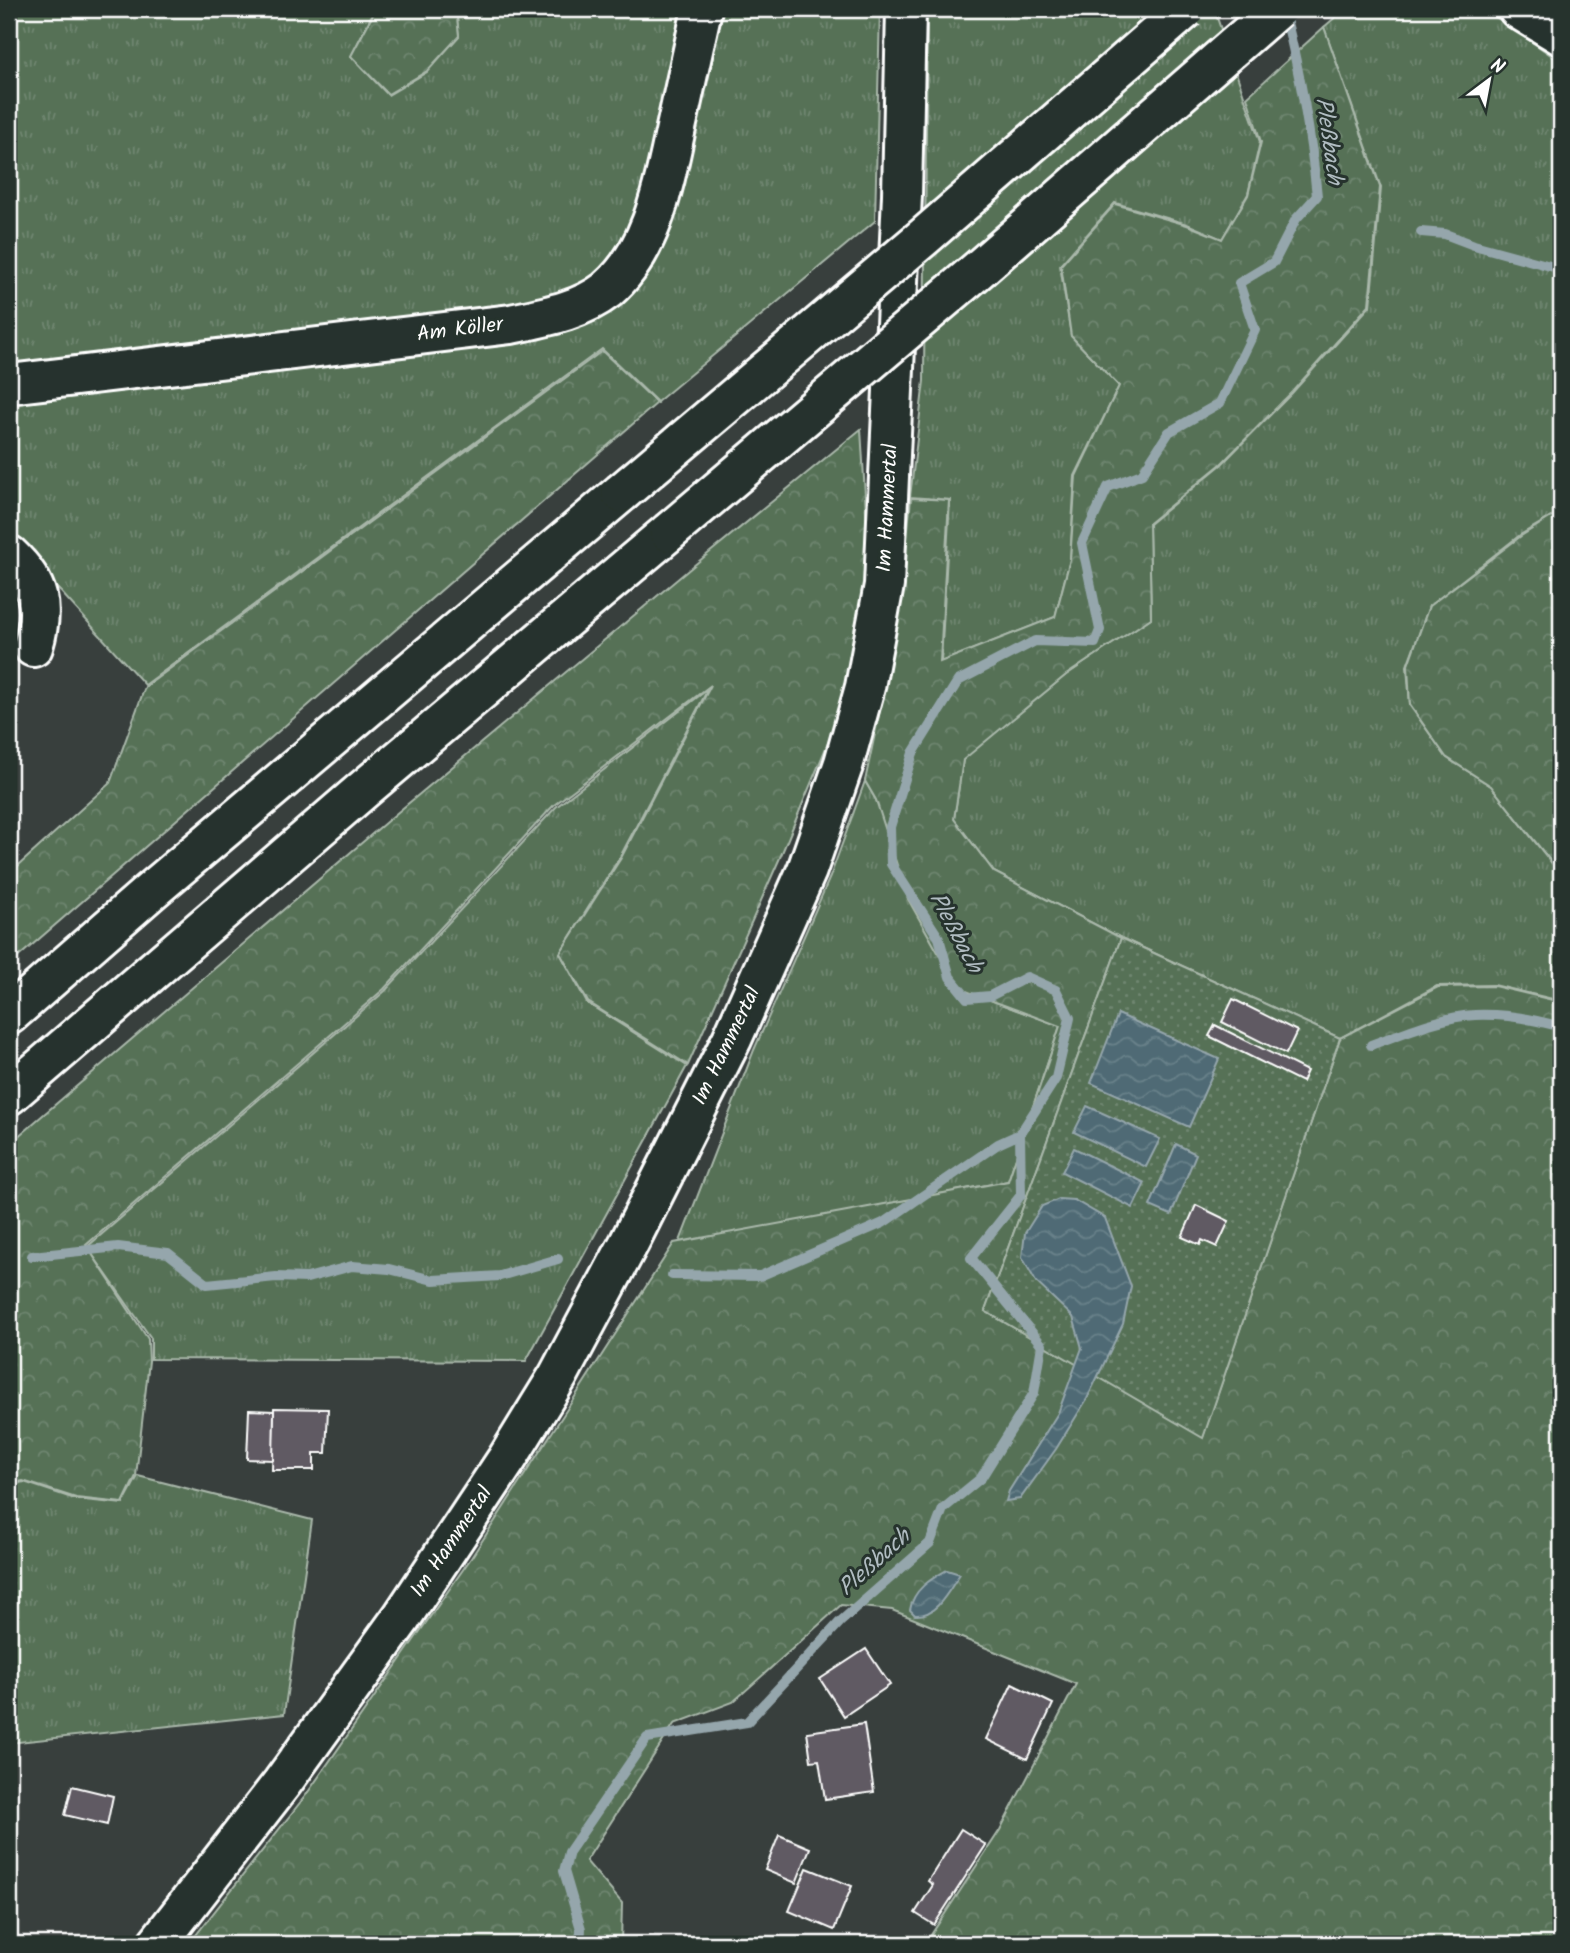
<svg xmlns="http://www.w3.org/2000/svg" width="1570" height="1953" viewBox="0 0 1570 1953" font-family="Kalam,sans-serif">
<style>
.grass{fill:url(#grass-tufts);stroke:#aab8ab;stroke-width:2}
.forest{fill:url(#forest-crowns);stroke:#aab8ab;stroke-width:2}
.garden{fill:url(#garden-dots);stroke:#aab8ab;stroke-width:2}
.water{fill:url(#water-waves);stroke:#95a6ac;stroke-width:2}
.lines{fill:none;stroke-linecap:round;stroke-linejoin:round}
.stream{stroke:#95a6ac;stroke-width:10}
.building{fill:#615a63;stroke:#fff;stroke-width:2}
.minor-casing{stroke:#fff;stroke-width:44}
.major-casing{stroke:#fff;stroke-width:44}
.highway-casing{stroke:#fff;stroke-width:44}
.minor{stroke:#26332d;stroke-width:38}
.major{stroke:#26332d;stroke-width:38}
.highway{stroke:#26332d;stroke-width:38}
.highway-bridge-casing{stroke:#fff;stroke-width:44;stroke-linecap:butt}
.highway-bridge{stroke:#26332d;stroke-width:38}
.labels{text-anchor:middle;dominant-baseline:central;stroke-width:6;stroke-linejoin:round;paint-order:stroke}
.street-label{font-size:21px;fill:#fff;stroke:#26332d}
.water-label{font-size:23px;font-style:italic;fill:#b0bcc1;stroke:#26332d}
</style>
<defs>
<pattern id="grass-tufts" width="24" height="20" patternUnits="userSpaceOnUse" patternTransform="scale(1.75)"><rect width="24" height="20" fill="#567157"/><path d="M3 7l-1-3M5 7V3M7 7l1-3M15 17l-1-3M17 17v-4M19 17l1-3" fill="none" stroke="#6f8670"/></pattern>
<pattern id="forest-crowns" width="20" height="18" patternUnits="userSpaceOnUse" patternTransform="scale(1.75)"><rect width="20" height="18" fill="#567157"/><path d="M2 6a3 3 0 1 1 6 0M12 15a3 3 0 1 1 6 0" fill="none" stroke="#6f8670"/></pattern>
<pattern id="garden-dots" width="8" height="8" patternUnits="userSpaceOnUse" patternTransform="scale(1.75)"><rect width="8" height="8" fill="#567157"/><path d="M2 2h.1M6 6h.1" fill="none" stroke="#6f8670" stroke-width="1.8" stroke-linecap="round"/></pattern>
<pattern id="water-waves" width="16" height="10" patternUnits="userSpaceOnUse" patternTransform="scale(1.75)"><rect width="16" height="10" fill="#4f6b75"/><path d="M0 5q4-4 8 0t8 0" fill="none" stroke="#69818a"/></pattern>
</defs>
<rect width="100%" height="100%" fill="#383f3d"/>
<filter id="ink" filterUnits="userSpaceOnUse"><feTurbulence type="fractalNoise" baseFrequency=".0143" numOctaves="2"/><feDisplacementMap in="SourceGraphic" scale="14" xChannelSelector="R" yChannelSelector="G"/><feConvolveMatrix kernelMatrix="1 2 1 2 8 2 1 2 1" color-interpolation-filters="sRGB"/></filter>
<g filter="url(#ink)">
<g class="grass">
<polygon points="9,9 375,9 351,56 388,95 427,72 459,36 456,9 693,9 654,182 619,260 563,299 9,374"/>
<polygon points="711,9 880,9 875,221 657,402 602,349 145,685 60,591 9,541 9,395 613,309"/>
<polygon points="927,9 1214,9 1260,142 1248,194 1222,239 1187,224 1115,203 1060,265 1071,336 1119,386 1075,476 1070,559 1055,617 941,662 950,500 910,497 924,381"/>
<polygon points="1345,9 1484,9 1561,62 1561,511 1520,535 1429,606 1407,666 1410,706 1447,758 1491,786 1561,875 1561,1001 1494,985 1437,986 1340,1038 1121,938 994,872 954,819 963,759 1066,675 1151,618 1149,524 1221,465 1292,393 1370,306 1381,188 1324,27"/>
<polygon points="708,689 620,857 560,953 587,1003 687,1066 526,1361 151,1359 151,1338 87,1247 385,991 556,807"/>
<polygon points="865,781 876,800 958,988 1060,1026 1008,1181 679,1244 754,1050 830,877"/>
<polygon points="138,1476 312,1520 284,1714 9,1743 9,1485 24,1482 75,1499 123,1504"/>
</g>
<g class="forest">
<polygon points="376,9 456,9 459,36 427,71 388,94 351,56"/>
<polygon points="1324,27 1380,187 1369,305 1292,392 1221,464 1149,523 1151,618 1066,675 963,760 954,819 994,872 1121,938 985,1311 1203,1437 1340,1038 1438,987 1494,986 1561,1002 1561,1944 925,1944 1000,1830 1076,1684 892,1610 841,1605 733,1702 674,1724 586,1861 622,1903 621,1944 189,1944 306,1795 471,1558 674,1243 1008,1181 1060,1026 958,988 908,899 876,800 865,781 892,653 904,569 911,498 949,500 940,662 1055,617 1070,560 1076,476 1119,386 1071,336 1061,265 1115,204 1187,225 1222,239 1248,195 1261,142 1247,97"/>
<polygon points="602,351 657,403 9,965 9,874 110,783 145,687"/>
<polygon points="861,429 870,577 841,712 779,860 688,1065 588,1002 560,953 621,858 711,685 554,805 384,989 86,1245 148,1339 149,1361 136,1476 123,1503 76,1498 23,1481 9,1484 9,1144 392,817 698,562"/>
<polygon points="1561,511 1561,874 1491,786 1446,757 1410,705 1408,665 1429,606 1521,536"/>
</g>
<polygon class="garden" points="1121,938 1340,1038 1203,1438 985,1311"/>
<g class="water">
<polygon points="1118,1014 1219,1059 1189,1127 1091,1083"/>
<polygon points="1087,1106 1160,1139 1146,1167 1074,1132"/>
<polygon points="1176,1144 1196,1154 1171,1215 1150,1206"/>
<polygon points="1074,1148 1145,1183 1133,1208 1062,1172"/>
<polygon points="1059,1199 1074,1200 1105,1218 1131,1286 1123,1324 1087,1399 1056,1449 1020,1499 1006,1501 1009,1491 1058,1413 1082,1348 1073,1317 1036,1282 1022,1257 1025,1233 1042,1206"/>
<path d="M947,1570l13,4c-11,16 -23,43 -45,41l-5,-5c3,-21 21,-31 37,-40z"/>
</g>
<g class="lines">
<g class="stream">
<polyline points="1421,232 1445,234 1474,245 1561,269"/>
<path d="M1371,1045c30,-11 72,-29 104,-30 29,-1 59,4 86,12"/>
<polyline points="32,1256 118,1247 168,1253 207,1284 276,1277 307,1278 352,1266 389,1269 433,1280 500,1276 558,1259"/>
<polyline points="672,1275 760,1276 883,1223 998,1144 1020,1134"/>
<path d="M580,1944l1,-15 -17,-58 5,-19 78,-114 100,-16 93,-100 90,-79 13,-34 38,-31 53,-85 8,-48 -71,-87 50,-63 -1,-61 36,-56 14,-60 -14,-28 -29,-13 -37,19 -23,2 -17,-21 -11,-39 -48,-74 -1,-37 23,-74 45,-72 77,-40 60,2 5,-13 -18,-87 26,-56 34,-13 27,-42 51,-29 35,-73 -16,-47 35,-21 22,-43 21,-23c-6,-61 -17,-122 -32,-182"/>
</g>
</g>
<g class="building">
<polygon points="1233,999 1297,1031 1286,1054 1222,1022"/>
<polygon points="1215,1025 1307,1071 1302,1082 1209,1036"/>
<polygon points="1196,1205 1229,1221 1217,1247 1202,1240 1200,1245 1182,1237"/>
<polygon points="274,1408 328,1409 326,1453 314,1453 314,1470 272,1470"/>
<polygon points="249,1410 274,1411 273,1460 247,1459"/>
<polygon points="866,1649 890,1685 844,1716 820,1679"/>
<polygon points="1012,1684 1053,1704 1027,1759 986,1739"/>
<polygon points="864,1724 874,1792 825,1799 819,1760 811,1761 807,1732"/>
<polygon points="72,1786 113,1796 107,1825 65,1815"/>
<polygon points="961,1829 986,1845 934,1925 915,1913 933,1885 928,1881"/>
<polygon points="779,1835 810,1848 796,1883 765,1870"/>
<polygon points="807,1868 852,1886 834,1930 789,1911"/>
</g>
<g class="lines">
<g class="minor-casing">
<g id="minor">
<polyline points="1518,9 1561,35"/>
<path d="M9,384l502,-60c33,-7 69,-13 96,-34 48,-41 58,-113 71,-171 8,-37 16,-73 24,-110"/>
<path d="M9,555c31,29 36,52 24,92"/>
</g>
</g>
<g class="major-casing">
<polyline id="major" points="157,1944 282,1783 402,1617 507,1459 558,1376 629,1243 732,1039 807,870 844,763 865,687 884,585 902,195 906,9"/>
</g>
<g class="highway-casing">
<g id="highway">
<polyline points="9,1015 151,891 621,493"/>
<polyline points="9,1095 363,790 669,532"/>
</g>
</g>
<use href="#minor" class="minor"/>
<use href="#major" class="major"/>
<use href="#highway" class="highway"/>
<g class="highway-bridge-casing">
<g id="highway-bridge">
<polyline points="621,493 925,236 1186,9"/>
<polyline points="669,532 978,270 1277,9"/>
</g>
</g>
<use href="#highway-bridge" class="highway-bridge"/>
</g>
</g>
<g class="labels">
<g class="street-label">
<text transform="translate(460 330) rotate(-7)">Am Köller</text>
<text transform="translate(888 508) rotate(-87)">Im Hammertal</text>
<text transform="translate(727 1046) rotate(-64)">Im Hammertal</text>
<text transform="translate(452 1542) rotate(-56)">Im Hammertal</text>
</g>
<g class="water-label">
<text transform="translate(1328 141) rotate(82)">Pleßbach</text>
<text transform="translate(955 933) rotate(62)">Pleßbach</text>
<text transform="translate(875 1563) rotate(-42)">Pleßbach</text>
</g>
</g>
<rect width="1570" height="1953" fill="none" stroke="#26332d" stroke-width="35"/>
<rect x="18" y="18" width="1535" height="1918" fill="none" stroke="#fff" stroke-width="2.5" filter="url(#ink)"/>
<g transform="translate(1489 80) rotate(32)" stroke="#26332d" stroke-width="5" paint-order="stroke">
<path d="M0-5L12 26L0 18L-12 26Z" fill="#ffffff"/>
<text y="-10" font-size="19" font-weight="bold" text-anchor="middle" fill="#ffffff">N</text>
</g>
</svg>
